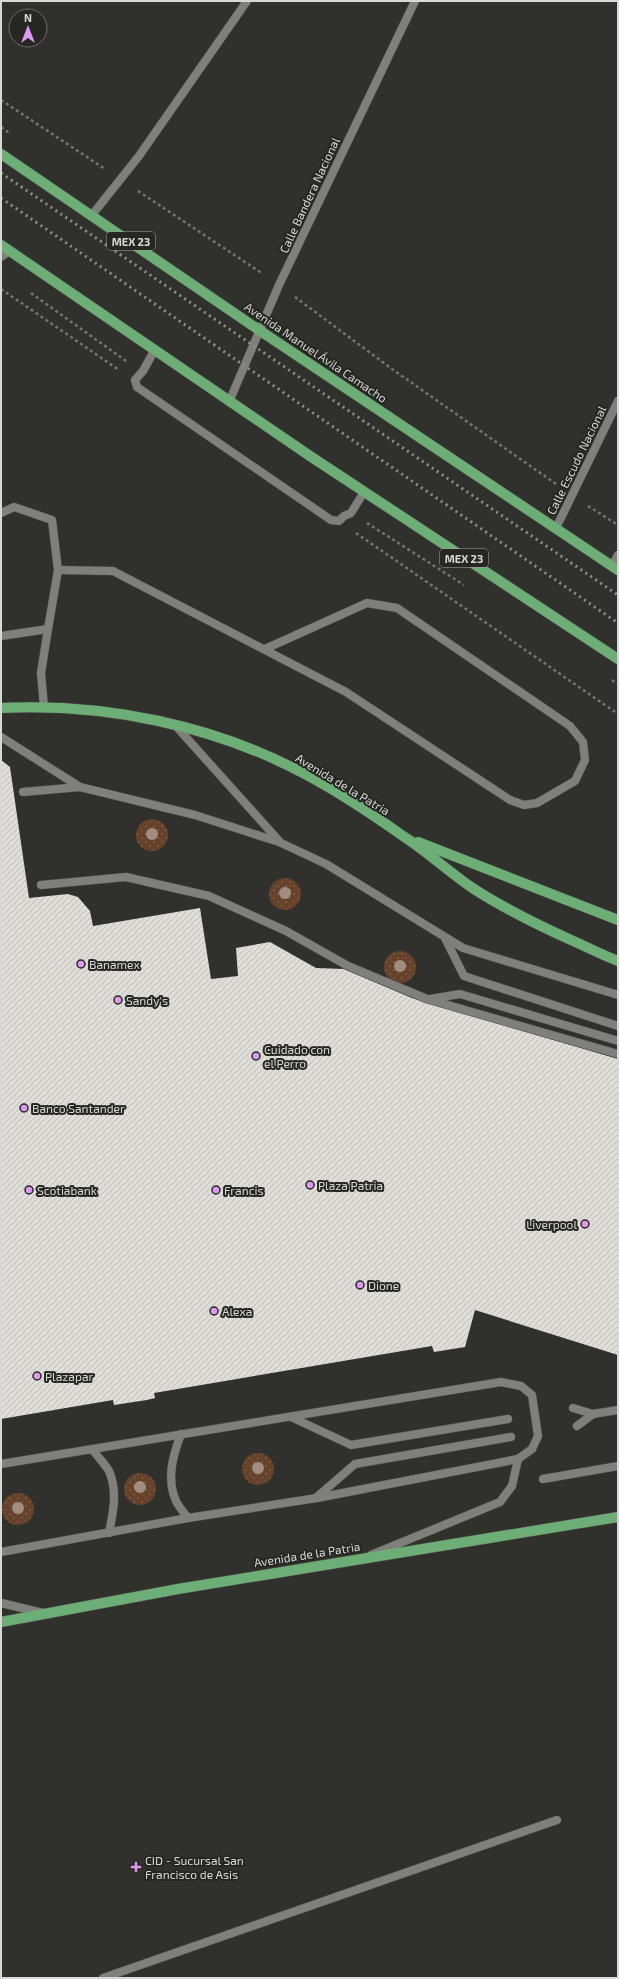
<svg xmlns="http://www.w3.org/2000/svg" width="619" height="1979" viewBox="0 0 619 1979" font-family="'Exo 2',sans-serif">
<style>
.park{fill:url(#park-dots)}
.building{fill:url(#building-hatch)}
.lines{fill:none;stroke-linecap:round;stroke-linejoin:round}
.lane-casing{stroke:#4e4f4b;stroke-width:9}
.street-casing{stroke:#4e4f4b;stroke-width:9}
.primary-casing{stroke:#4e4f4b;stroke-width:11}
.path{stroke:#747572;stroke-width:2.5;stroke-dasharray:3 3;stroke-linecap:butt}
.lane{stroke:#7f807b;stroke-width:8}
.street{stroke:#7f807b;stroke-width:8}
.primary{stroke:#6cae75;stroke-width:10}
.rail{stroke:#8f908c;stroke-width:3;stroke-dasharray:2 4;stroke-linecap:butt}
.tree{fill:#a18e81}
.poi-dot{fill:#de98f2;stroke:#262723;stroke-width:1.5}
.labels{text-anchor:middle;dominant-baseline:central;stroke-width:4;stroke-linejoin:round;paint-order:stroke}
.shield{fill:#262723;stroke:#a3a4a0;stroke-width:1}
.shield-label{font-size:11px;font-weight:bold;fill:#d8d9d6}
.street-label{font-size:12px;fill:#d8d9d6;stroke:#262723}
.poi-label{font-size:12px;fill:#d8d9d6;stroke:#262723;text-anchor:start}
</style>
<defs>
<pattern id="park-dots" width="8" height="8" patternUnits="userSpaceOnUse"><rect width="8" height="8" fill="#67422a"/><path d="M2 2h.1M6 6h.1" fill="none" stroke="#7c5d48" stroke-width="1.8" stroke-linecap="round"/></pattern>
<pattern id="building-hatch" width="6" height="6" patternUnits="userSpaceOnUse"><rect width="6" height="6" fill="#dfddd8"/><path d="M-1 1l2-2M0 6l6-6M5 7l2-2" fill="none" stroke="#bfbeba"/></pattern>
</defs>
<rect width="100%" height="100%" fill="#30312d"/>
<g class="park">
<circle cx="152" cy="835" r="16"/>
<circle cx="285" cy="894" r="16"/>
<circle cx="400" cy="967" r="16"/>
<circle cx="258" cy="1469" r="16"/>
<circle cx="140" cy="1489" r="16"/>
<circle cx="18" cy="1509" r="16"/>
</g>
<polygon class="building" points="1,760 10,767 29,898 68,894 78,897 90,911 93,926 200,908 211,979 238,976 236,948 270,942 316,968 344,969 412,998 618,1059 618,1355 475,1310 465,1347 434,1352 432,1346 154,1393 155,1398 147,1400 114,1405 113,1400 1,1419"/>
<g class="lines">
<g class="lane-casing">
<g id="lane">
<polyline points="92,215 139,156 247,1"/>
<polyline points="1,257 10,251"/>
<polyline points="154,351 143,371 135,380 137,387 331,520 339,521 344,516 351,513 364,492"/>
<polyline points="1,513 14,507 52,520 58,570 48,629 1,636"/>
<polyline points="612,566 618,555"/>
<polyline points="58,570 113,571 346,692 510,800 524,805 537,803 575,781 585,760 583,742 570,726 397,608 367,603 265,649"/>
<polyline points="44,707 41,673 48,629"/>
<polyline points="175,725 279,841"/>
<polyline points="1,737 80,787"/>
<polyline points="23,792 80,787 195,815 279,842 326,864 463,948 618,995"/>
<polyline points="41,885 126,877 209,896 286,931 348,966 427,999 618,1054"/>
<polyline points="445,938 464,976 618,1026"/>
<polyline points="430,999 460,994 618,1041"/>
<polyline points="573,1408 593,1414 618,1410"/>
<polyline points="291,1417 351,1445 508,1419"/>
<polyline points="577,1426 593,1414"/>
<path d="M181,1434c-8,21 -15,45 -5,67 3,6 8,12 12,17"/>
<path d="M92,1449c5,7 13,15 17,22 9,20 4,42 0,62"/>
<polyline points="1,1464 501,1382 521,1386 532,1395 538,1436 532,1449 518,1459 317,1498 188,1518 1,1552"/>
<polyline points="543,1479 618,1466"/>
<polyline points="317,1497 355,1464 511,1437"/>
<polyline points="371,1555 500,1502 512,1486 518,1459"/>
<polyline points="1,1603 43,1613"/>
</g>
</g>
<g class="street-casing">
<g id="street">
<polyline points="229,402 279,285 415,1"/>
<polyline points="556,528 618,401"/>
<polyline points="103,1978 557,1820"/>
</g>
</g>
<g class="primary-casing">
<g id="primary">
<polyline points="1,154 259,330 618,570"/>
<polyline points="1,245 310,456 618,659"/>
<path d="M1,708c104,-5 212,17 304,66 34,18 67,40 98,62 25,16 47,37 71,53 31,20 64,36 97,51 16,7 31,15 47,21"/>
<polyline points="418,842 618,920"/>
<polyline points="1,1622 178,1589 618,1517"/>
</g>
</g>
<g class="path">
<polyline points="1,100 105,169"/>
<polyline points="1,127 11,134"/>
<polyline points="138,191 263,274"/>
<polyline points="1,289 119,370"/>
<polyline points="31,293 126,361"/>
<polyline points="295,297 392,369 556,484"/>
<polyline points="588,506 618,525"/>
<polyline points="367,523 464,585"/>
<polyline points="356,533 618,714"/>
<polyline points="612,680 618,684"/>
</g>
<use href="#lane" class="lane"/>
<use href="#street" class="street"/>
<use href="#primary" class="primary"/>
<g class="rail">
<polyline points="1,173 618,595"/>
<polyline points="1,198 618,623"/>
</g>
</g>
<g class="tree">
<circle cx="152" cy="834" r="6"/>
<circle cx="285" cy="893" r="6"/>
<circle cx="400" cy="966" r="6"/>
<circle cx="258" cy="1468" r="6"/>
<circle cx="140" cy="1487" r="6"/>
<circle cx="18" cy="1508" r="6"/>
</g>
<g class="poi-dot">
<circle cx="81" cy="964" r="4"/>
<circle cx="118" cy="1000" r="4"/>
<circle cx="256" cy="1056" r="4"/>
<circle cx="24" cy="1108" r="4"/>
<circle cx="310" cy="1185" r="4"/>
<circle cx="29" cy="1190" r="4"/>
<circle cx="216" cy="1190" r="4"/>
<circle cx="585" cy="1224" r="4"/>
<circle cx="360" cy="1285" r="4"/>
<circle cx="214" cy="1311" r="4"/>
<circle cx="37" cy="1376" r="4"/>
<path d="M134 1861h4v4h4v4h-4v4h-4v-4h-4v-4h4z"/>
</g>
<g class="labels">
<g class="shield">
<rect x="107" y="232" width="48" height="18" rx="3"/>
<rect x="440" y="549" width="48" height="18" rx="3"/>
</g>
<g class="shield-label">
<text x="131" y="241">MEX 23</text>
<text x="464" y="558">MEX 23</text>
</g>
<g class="street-label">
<text transform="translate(309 195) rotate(-65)">Calle Bandera Nacional</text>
<text transform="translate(316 352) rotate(34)">Avenida Manuel Ávila Camacho</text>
<text transform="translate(576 460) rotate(-64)">Calle Escudo Nacional</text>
<text transform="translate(343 784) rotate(31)">Avenida de la Patria</text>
<text transform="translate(307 1554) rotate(-9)">Avenida de la Patria</text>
</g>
<g class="poi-label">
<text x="89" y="964">Banamex</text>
<text x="126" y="1000">Sandy's</text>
<text x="264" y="1049">Cuidado con<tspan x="264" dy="14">el Perro</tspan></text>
<text x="32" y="1108">Banco Santander</text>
<text x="318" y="1185">Plaza Patria</text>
<text x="37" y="1190">Scotiabank</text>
<text x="224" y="1190">Francis</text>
<text x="577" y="1224" text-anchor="end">Liverpool</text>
<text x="368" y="1285">Dione</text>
<text x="222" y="1311">Alexa</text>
<text x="45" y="1376">Plazapar</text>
<text x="145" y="1860">CID - Sucursal San<tspan x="145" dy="14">Francisco de Asis</tspan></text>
</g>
</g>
<rect width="619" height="1979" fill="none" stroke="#d8d9d6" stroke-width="4"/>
<g transform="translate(28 28)"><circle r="19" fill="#262723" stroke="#6d6e6b"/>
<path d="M0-3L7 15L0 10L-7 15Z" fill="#de98f2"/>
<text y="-6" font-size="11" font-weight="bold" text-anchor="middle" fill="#d8d9d6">N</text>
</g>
</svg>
